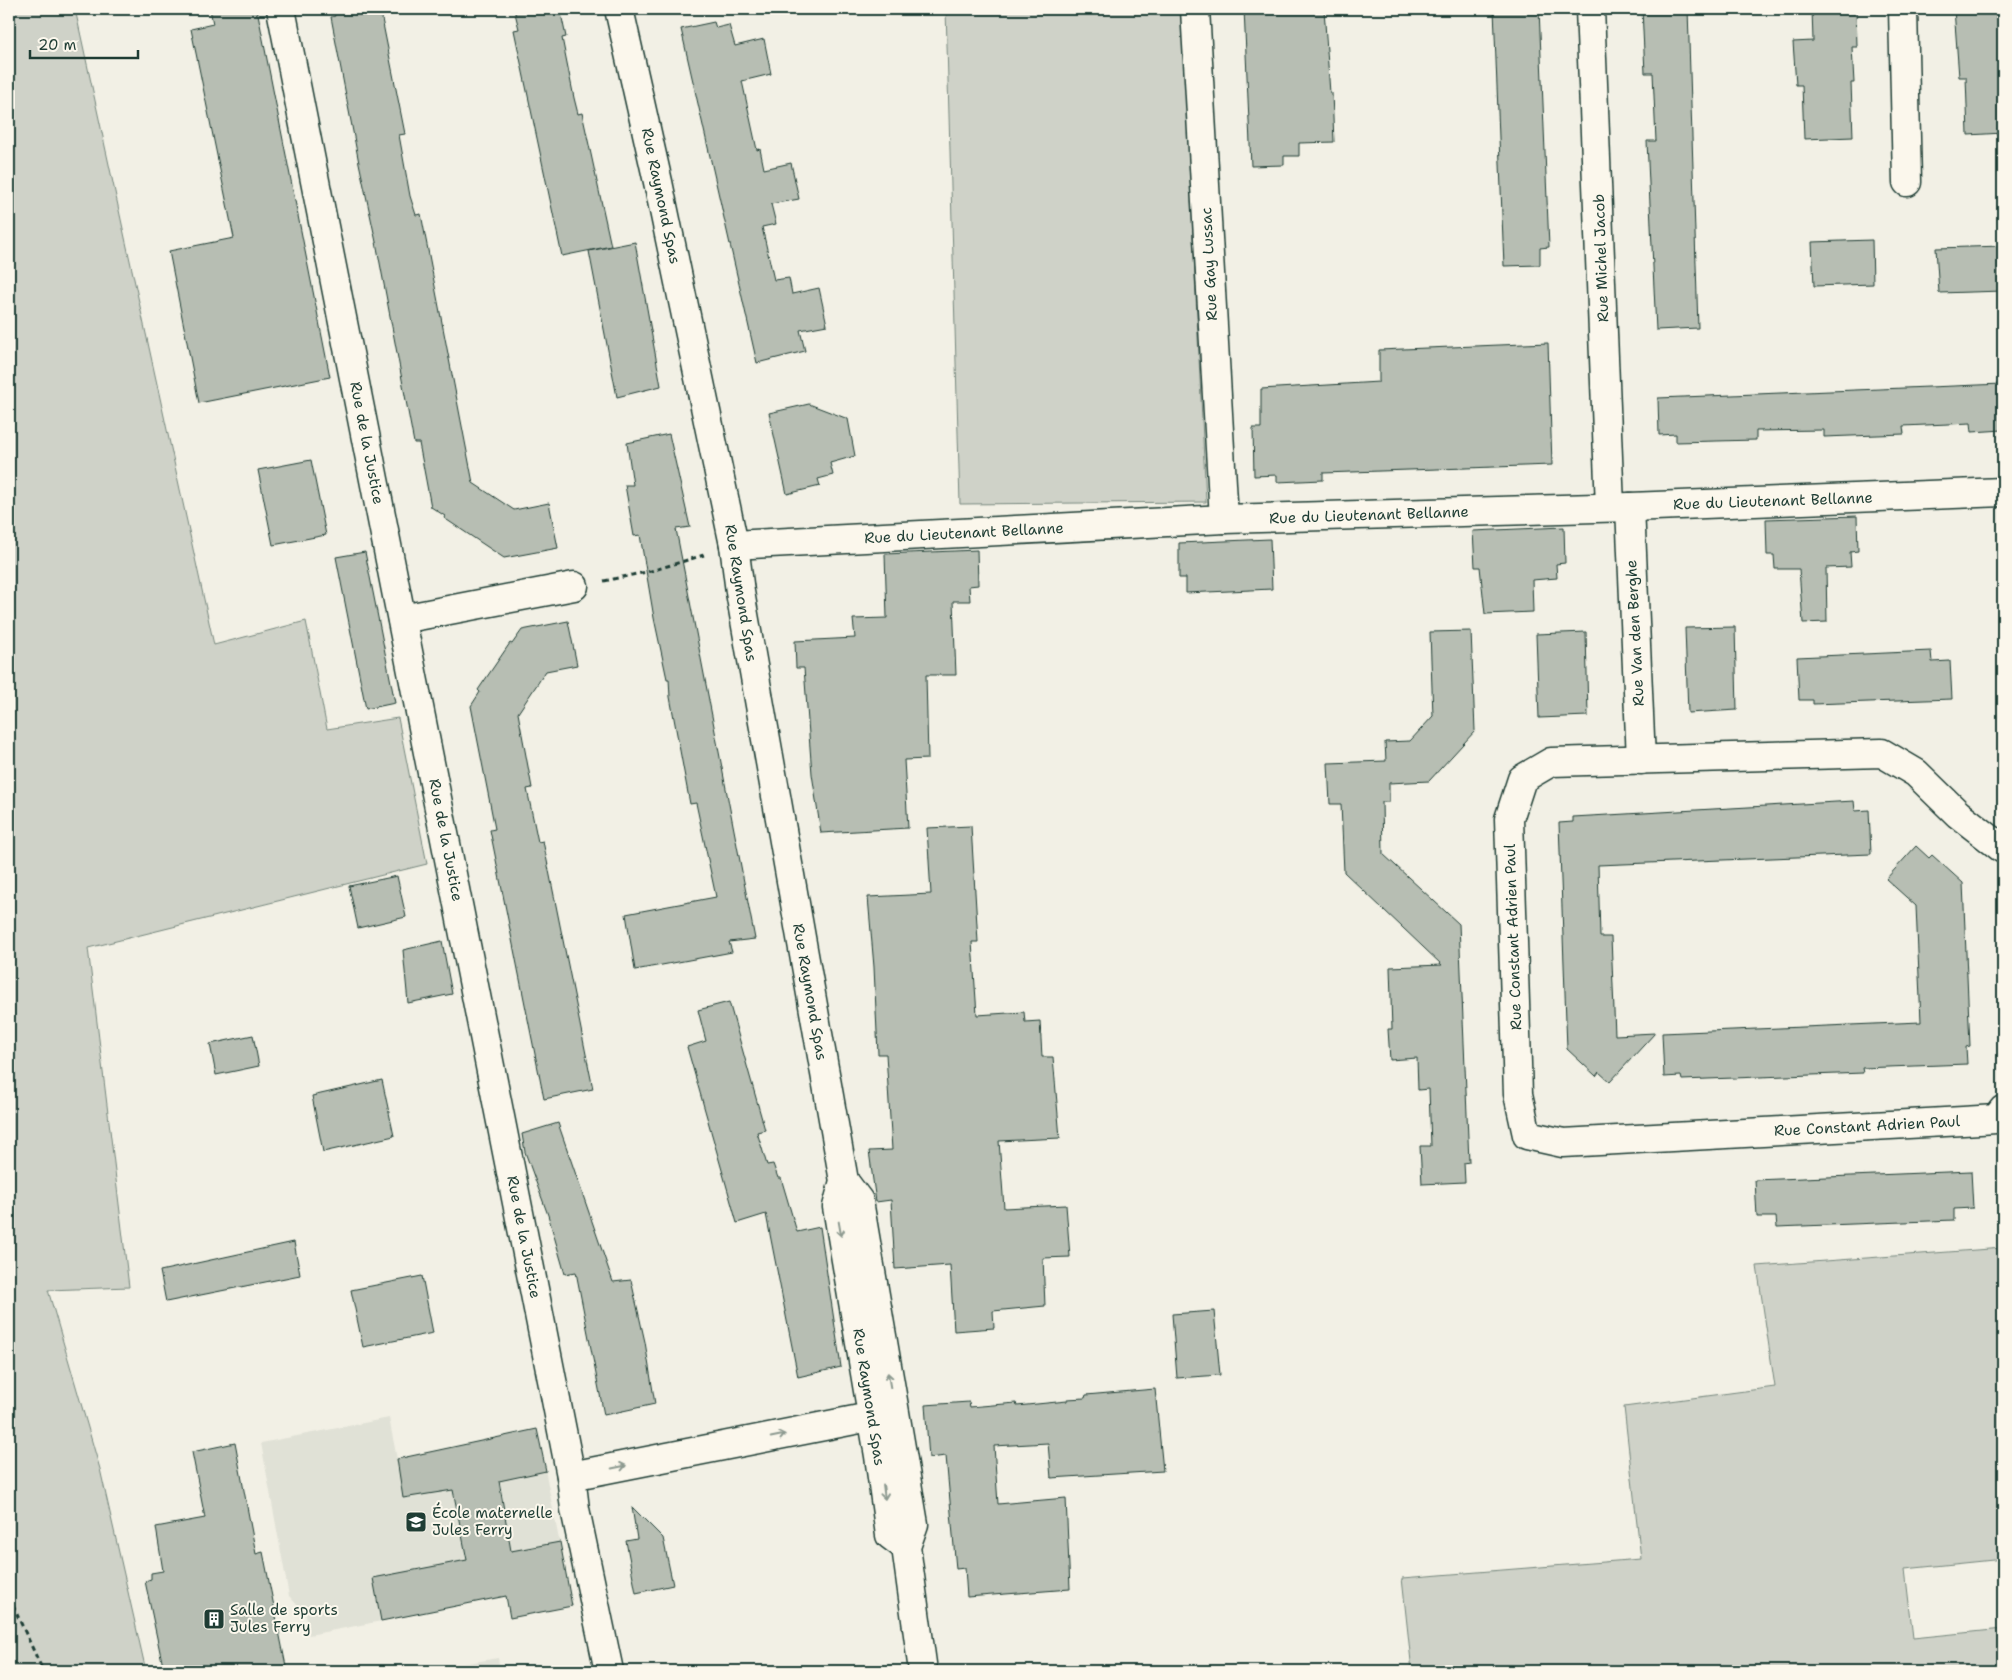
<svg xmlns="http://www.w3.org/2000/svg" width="2012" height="1680" viewBox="0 0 2012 1680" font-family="'Shantell Sans',sans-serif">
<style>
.built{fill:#e0e1d6}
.green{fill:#cfd2c8;stroke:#77887e}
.building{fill:#b7beb3;stroke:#1f3d34}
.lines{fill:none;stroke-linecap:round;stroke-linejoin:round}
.minor-casing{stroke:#1f3d34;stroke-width:31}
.path{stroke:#1f3d34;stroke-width:3;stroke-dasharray:5 4;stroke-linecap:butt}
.minor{stroke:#fbf7ec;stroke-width:28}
.oneway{stroke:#8d9a90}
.labels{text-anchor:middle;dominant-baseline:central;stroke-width:4;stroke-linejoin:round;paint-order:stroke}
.street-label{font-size:15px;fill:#1f3d34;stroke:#fbf7ec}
.poi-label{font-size:15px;fill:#1f3d34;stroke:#fbf7ec;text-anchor:start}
</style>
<rect width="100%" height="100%" fill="#f2f0e5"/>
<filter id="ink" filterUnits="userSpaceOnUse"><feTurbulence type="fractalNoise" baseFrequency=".02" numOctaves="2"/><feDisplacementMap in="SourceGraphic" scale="10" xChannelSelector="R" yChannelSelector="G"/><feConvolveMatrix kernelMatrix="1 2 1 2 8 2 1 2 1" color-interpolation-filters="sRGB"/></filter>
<g filter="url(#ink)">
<g class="built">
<polygon points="389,1418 397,1459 537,1429 568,1585 309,1635 306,1615 289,1596 261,1443"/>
<polygon points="498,1658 500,1671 421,1671"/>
</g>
<g class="green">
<polygon points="9,9 75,9 214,645 306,621 327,729 398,718 427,864 88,948 129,1287 48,1290 100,1469 146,1671 9,1671"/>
<polygon points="946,9 1182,9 1206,502 960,504"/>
<polygon points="2003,1248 2003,1559 1905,1569 1913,1638 2003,1629 2003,1671 1412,1671 1402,1578 1641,1559 1624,1407 1775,1387 1757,1266"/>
</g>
<g class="building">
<polygon points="210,9 257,9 330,377 199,403 169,251 234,238 191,29 213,24"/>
<polygon points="334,9 380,9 405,134 399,135 410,196 416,215 421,214 473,483 514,510 549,503 558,548 504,558 444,518 445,516 431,507 419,443 414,443 376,242 359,163 331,17 335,16"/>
<polygon points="514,9 560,9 566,37 562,38 574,98 578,114 582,113 611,246 562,256 514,30 519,29"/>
<polygon points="1244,9 1324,9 1330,93 1332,93 1334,142 1299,143 1299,156 1284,156 1284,165 1251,166"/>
<polygon points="1494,9 1539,9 1549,247 1540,248 1540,265 1504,266"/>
<polygon points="1642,9 1688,9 1698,328 1656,330 1647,141 1656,141 1653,73 1645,73"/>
<polygon points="1812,9 1856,9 1857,47 1852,47 1854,83 1851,83 1853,137 1804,139 1802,85 1796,85 1793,42 1813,41"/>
<polygon points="1954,9 2002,9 2003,133 1968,135 1966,77 1959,77"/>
<polygon points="714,22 716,28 729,25 735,46 764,39 771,74 742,81 757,150 760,149 764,169 791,163 799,199 771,204 776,224 762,227 774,280 789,278 792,294 819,288 827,325 800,330 805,351 757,363 681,29"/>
<polygon points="1872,240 1873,284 1814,286 1812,242"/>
<polygon points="635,242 661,386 617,397 589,251"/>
<polygon points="2003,246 2003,291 1939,293 1936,248"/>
<polygon points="1548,343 1552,465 1323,473 1323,480 1277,482 1277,475 1254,476 1253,428 1261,428 1261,389 1379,382 1379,350"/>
<polygon points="2003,384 2003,430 1972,432 1971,423 1903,426 1904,434 1824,437 1824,430 1756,431 1756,440 1676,442 1676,434 1659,435 1658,398"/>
<polygon points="809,404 848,419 855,456 830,463 833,475 818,479 820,486 787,494 769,413"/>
<polygon points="669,434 690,527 676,529 755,939 729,942 732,952 635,970 626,914 716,897 696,803 690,804 670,697 669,679 667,679 654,618 640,535 634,536 625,485 633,485 627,443"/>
<polygon points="311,460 326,535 273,545 258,470"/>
<polygon points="1857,516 1858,551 1850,552 1851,567 1826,568 1827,622 1803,623 1799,569 1775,569 1774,555 1767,555 1766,519"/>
<polygon points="1564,527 1565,563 1556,564 1557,578 1532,580 1533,612 1485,614 1480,567 1475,567 1473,531"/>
<polygon points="1270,539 1272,589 1186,593 1186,578 1179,578 1179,543"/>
<polygon points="977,550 978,585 969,586 970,601 953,601 956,675 926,675 928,759 904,760 908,828 821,833 812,774 804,668 796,668 795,641 855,638 853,619 887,618 885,554"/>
<polygon points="365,552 395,703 366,709 336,557"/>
<polygon points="568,621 577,665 546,671 518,713 532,788 527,789 538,842 543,841 593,1089 544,1099 490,830 495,829 471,706 480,692 478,690 510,643 512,644 522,630"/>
<polygon points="1735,627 1737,710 1688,713 1685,628"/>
<polygon points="1471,631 1475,731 1429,781 1389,783 1389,802 1382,802 1383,854 1459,924 1469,1162 1464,1163 1465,1182 1422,1184 1420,1146 1431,1146 1429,1089 1418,1090 1417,1058 1390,1060 1388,1029 1392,1029 1390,967 1442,965 1344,872 1341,804 1330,804 1328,763 1386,761 1385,742 1410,741 1433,716 1430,632"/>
<polygon points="1586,632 1588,716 1539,718 1536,634"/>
<polygon points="1931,651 1932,662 1950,661 1952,699 1813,704 1813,700 1799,700 1797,657"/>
<polygon points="1854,801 1855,811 1869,810 1871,854 1598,865 1600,937 1611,937 1615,1035 1655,1033 1610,1082 1599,1072 1596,1076 1567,1049 1559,823 1573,822 1573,817"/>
<polygon points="971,826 978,942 972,942 977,1015 1024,1012 1025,1022 1040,1021 1042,1057 1053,1057 1060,1138 999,1141 1004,1208 1066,1205 1070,1257 1043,1258 1045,1306 993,1311 994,1328 954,1331 950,1265 895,1269 891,1200 876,1202 869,1151 892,1150 886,1054 878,1054 874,967 868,897 931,894 927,828"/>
<polygon points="1916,846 1929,858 1932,855 1963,883 1970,1046 1966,1047 1967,1064 1862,1068 1863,1073 1682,1080 1681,1076 1664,1077 1662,1033 1921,1022 1916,906 1886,879"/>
<polygon points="397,876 406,917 358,928 349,886"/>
<polygon points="442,941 452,994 408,1003 403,950"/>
<polygon points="729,1002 765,1130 757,1132 767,1165 773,1164 778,1178 781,1178 797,1232 820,1227 841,1367 798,1377 766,1214 737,1223 687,1047 706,1041 698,1010"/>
<polygon points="253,1035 259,1066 216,1075 210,1044"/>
<polygon points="382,1080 394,1136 323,1152 312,1096"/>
<polygon points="558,1123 613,1282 631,1280 645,1342 655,1404 604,1415 576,1272 565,1274 548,1215 525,1152 522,1134"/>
<polygon points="1971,1171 1973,1208 1954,1209 1954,1220 1777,1227 1776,1217 1757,1217 1755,1180"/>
<polygon points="294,1242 300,1275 166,1302 160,1271"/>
<polygon points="422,1276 433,1333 363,1347 351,1290"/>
<polygon points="1214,1311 1220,1375 1177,1378 1172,1314"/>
<polygon points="1155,1389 1163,1471 1051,1478 1048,1443 994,1446 998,1504 1066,1498 1070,1589 967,1597 965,1568 956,1569 946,1456 929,1458 925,1405 969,1402 970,1407 1016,1403 1017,1406 1067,1401 1067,1399 1085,1398 1086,1395"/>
<polygon points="537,1429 546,1471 499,1481 511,1551 560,1542 572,1606 510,1618 506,1596 381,1621 373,1578 467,1560 453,1490 403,1498 397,1459"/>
<polygon points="235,1443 256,1554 263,1552 287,1671 164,1671 145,1581 151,1579 151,1573 163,1571 156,1527 205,1518 192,1452"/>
<polygon points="632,1507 663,1538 673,1585 636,1593 626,1541 637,1539"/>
</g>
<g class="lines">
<g class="minor-casing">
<g id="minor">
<polyline points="281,9 571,1476 575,1509 609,1671"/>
<polyline points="619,9 658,182 734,545 740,592 844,1181 837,1207 879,1456 890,1535 906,1547"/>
<polyline points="1195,9 1224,519"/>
<polyline points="1590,9 1610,507"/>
<polyline points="1903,9 1907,182"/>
<polyline points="1630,507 1641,760"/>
<polyline points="734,545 1224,519 1630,507 2003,492"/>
<polyline points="402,619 574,586"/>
<polyline points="2003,849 1958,814 1916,773 1882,753 1551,762 1522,779 1509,819 1518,1094 1527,1135 1563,1143 1963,1121 1996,1119 2003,1110"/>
<polyline points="844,1181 859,1201 914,1524 906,1547 923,1671"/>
<polyline points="571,1476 890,1413"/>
</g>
</g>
<g class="path">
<polyline points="604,581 651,571 704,555"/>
<polyline points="9,1597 43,1671"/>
</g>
<use href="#minor" class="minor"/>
</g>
<defs><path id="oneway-shaft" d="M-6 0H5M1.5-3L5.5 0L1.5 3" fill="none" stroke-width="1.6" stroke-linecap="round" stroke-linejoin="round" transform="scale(1.25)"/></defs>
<g class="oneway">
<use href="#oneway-shaft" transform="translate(840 1229) rotate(80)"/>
<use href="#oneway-shaft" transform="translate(889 1380) rotate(-100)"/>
<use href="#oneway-shaft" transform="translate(778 1436) rotate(-11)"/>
<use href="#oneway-shaft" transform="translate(619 1467) rotate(-11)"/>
<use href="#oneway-shaft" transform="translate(884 1492) rotate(83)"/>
</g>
</g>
<defs>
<g id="school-square" transform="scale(1.125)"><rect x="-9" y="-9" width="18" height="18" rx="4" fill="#1f3d34" stroke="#fbf7ec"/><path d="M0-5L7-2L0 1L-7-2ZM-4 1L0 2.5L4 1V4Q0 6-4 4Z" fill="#fff"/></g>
<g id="building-square" transform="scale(1.125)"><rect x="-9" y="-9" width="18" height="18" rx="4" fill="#1f3d34" stroke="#fbf7ec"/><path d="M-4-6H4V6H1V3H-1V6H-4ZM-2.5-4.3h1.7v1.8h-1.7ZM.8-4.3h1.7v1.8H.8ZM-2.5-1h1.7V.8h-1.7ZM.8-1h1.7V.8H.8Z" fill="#fff"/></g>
</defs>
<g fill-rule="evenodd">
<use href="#school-square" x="416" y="1522"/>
<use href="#building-square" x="214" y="1619"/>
</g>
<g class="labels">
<g class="street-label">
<text transform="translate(661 196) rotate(78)">Rue Raymond Spas</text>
<text transform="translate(1601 258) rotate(-92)">Rue Michel Jacob</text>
<text transform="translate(1209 264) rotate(-93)">Rue Gay Lussac</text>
<text transform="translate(367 443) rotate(79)">Rue de la Justice</text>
<text transform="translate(1773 501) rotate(-2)">Rue du Lieutenant Bellanne</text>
<text transform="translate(1369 515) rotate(-2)">Rue du Lieutenant Bellanne</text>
<text transform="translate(964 533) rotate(-3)">Rue du Lieutenant Bellanne</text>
<text transform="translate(741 593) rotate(81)">Rue Raymond Spas</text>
<text transform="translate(1635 633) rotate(-93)">Rue Van den Berghe</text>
<text transform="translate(446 840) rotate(79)">Rue de la Justice</text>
<text transform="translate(1513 937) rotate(-92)">Rue Constant Adrien Paul</text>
<text transform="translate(810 992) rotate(80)">Rue Raymond Spas</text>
<text transform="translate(1867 1126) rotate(-3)">Rue Constant Adrien Paul</text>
<text transform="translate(524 1237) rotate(79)">Rue de la Justice</text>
<text transform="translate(869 1397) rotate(81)">Rue Raymond Spas</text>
</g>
<g class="poi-label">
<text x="432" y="1513">École maternelle<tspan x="432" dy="17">Jules Ferry</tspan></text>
<text x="230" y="1610">Salle de sports<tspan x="230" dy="17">Jules Ferry</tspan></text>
</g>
</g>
<rect width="2012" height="1680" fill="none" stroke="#fbf7ec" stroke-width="30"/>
<rect x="15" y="15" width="1982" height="1650" fill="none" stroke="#1f3d34" stroke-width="2" filter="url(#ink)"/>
<path d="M30 50v8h108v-8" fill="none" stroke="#1f3d34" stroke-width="2.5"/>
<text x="38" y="50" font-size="15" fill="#1f3d34" stroke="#fbf7ec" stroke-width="4" paint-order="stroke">20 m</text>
</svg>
